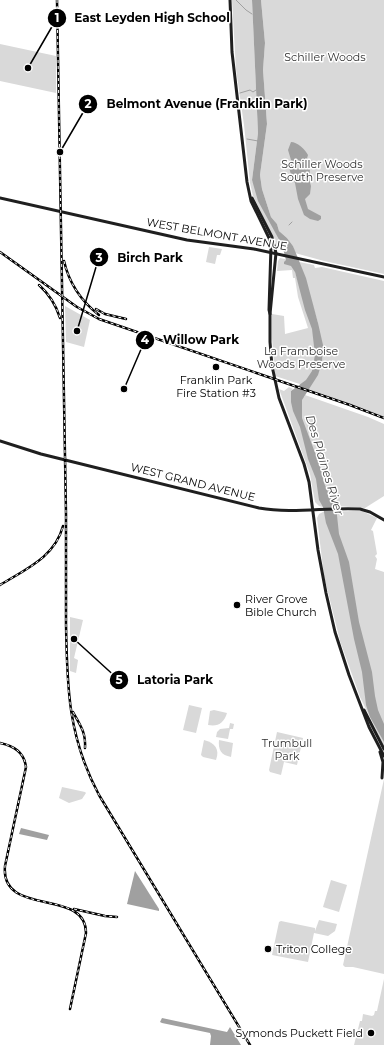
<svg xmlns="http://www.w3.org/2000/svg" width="384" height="1045" viewBox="0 0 384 1045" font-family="Montserrat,sans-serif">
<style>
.green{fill:#d9d9d9;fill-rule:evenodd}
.water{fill:#a0a0a0}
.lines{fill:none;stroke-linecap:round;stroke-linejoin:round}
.stream{stroke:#a0a0a0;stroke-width:1}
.secondary{stroke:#1f1f1f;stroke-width:3}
.rail-casing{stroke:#000;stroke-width:2.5}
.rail{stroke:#fff;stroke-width:1;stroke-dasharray:3;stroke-linecap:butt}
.poi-dot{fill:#000;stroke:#fff;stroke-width:1.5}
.labels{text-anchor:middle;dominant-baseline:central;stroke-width:3;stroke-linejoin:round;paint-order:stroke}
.park-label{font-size:11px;fill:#303030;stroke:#fff}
.street-label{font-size:11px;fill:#000;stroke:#fff}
.poi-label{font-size:11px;fill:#000;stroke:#fff;text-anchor:start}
.water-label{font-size:12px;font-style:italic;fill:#414141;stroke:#fff}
.leader{fill:none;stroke:#000;stroke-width:1.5}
.callout-dot{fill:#000;stroke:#fff;stroke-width:1.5}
.mark-label{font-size:12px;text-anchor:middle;font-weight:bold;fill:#fff}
.callout-label{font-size:12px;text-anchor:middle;font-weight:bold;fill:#000;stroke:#fff;stroke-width:3;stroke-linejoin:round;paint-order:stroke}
</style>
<rect width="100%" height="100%" fill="#fff"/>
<g class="green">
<polygon points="232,0 252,0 258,133 252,180 282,245 282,251 277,247 274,238 253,196 250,183 244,125 236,69"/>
<polygon points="261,0 384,0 384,274 324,261 295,253 293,246 287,238 279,231 277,224 271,217 262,189 260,175 267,124 263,70 265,43"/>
<polygon points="0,44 56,56 56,93 0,81"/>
<polygon points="209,247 222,249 220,255 217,255 215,264 206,262"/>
<path d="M280,258l34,7 1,3 7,-1 62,14v136l-76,-27 1,-3 -34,-11 -3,-38v-24l12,2 1,18 23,-6 -10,-31 -3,-19h-2l-1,-8 -15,1 1,-10zM302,270l16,53 -15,-25 -8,-26z"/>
<polygon points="65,306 90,320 84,347 66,342"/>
<polygon points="289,387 293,389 291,391 304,397 305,395 368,417 384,424 384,496 365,508 336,506 323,507 319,506 315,502 310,474 279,389 284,391"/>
<polygon points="354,511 362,511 377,518 371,530 373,531 377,554 375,556 377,559 375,569 384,572 384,746 360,697 340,641 324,576 317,518 319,514 323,512"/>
<polygon points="70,617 83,620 74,658 78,660 76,673 70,671"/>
<polygon points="189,705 202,708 196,733 183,730"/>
<path d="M214,710l13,3c-3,10 -9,14 -19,12l2,-14z"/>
<polygon points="230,723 234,724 233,729 230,729 228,739 216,737 217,732 220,729 229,728"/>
<polygon points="277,732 303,738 297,765 284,762 281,775 270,772 269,770"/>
<path d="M204,740c11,3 16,9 12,20l-13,-3 -2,-2z"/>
<path d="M219,740l14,3 -2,14c-10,-2 -13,-7 -12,-17z"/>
<polygon points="384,779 384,974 353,967 345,967 343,965"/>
<polygon points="62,787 85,792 86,793 82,799 69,803 59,798"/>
<polygon points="331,880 347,885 339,912 323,907"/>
<polygon points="319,920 337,924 335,931 328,936 314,933 308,962 272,955 279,922 281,921 315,928 315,931"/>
<polygon points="384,979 384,1045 354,1045 360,1021 362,1021 363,1014 372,1016 374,1015 375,1011 377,1011"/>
</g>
<g class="water">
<polygon points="252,0 261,0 265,43 263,70 267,124 260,175 262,189 271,217 277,224 279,231 287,238 293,246 306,278 318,323 323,345 322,362 318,375 302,400 302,418 320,466 324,483 331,499 336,506 339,534 349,562 359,622 372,672 375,696 378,710 384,724 384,742 370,717 366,705 362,672 354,639 338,554 326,523 323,507 319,500 316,479 308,459 300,427 293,411 291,402 291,391 306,380 312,371 315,355 312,329 305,310 295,272 291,266 284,264 284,262 286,260 282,245 258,201 252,180 258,133"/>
<path d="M291,142c6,0 14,7 17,13l-2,7 4,7 -1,10 2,7 -1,8 -5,5 3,10 13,7v3l-3,2 -8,-2 -6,-4 -6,-16 -3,-16 -4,-8 -2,-8 2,-7 -3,-10z"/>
<polygon points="21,828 49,835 47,840 19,834"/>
<polygon points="135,871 159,909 159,911 127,904"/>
<polygon points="162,1018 227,1032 230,1027 241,1045 210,1045 211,1036 210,1033 162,1023 160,1022"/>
</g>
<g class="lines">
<g class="stream">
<polyline points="236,0 246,10 252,14"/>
<polyline points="240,93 250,90 253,92 256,90"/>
<polyline points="247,139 258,141"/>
<polyline points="289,225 292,222"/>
</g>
<g class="secondary">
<polyline points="230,0 232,52 247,182 251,201 269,238 271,246 269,310 270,314"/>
<polyline points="0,198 187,240 254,249 384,277"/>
<polyline points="252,198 272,237 276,253 270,314 270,342 272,366"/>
<polyline points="272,366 279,398 304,464 309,482 318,550 326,593 335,632 349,675 369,727 384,756"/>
<path d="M0,441l41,13 218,54c34,6 68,-1 101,1l10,3 14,8"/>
<polyline points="364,710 384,749"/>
<polyline points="380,752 383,762 382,778"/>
</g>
<g class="rail-casing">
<g id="rail">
<path d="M57,0l9,514c0,37 0,73 0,110 1,63 2,113 33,171l151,250"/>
<polyline points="0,252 77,307 99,319 350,405 384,418"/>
<path d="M64,261c5,22 17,40 35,54"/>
<path d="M39,285c10,9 17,20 21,33"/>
<polyline points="96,309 105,314 126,319"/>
<path d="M0,585c26,-16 55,-28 63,-59"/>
<path d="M73,712c7,13 13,20 12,36"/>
<path d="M0,743c14,3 24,9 26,24l-21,99c-5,52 81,21 81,67l-16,76"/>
<polyline points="74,909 105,916 117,917"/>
</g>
</g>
<use href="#rail" class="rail"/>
</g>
<g class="poi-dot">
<circle cx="216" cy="367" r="4"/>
<circle cx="237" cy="605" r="4"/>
<circle cx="268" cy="949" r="4"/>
<circle cx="371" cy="1033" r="4"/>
</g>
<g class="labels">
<g class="park-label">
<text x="325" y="57">Schiller Woods</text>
<text x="322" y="164">Schiller Woods<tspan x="322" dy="13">South Preserve</tspan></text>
<text x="301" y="351">La Framboise<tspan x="301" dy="13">Woods Preserve</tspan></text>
<text x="287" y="743">Trumbull<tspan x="287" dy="13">Park</tspan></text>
</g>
<g class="street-label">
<text transform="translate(217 234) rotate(10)">WEST BELMONT AVENUE</text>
<text transform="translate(193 482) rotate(14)">WEST GRAND AVENUE</text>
</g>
<g class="poi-label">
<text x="216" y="380" text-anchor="middle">Franklin Park<tspan x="216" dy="13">Fire Station #3</tspan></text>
<text x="245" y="599">River Grove<tspan x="245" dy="13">Bible Church</tspan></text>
<text x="276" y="949">Triton College</text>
<text x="363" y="1033" text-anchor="end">Symonds Puckett Field</text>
</g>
<g class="water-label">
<text transform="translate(325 465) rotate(73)">Des Plaines River</text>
</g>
</g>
<path class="leader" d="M28 68L57 18M60 152L88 104M77 331L99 257M124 389L145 340M74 639L119 680"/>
<g class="callout-dot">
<circle cx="28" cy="68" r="4"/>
<circle cx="60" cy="152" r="4"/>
<circle cx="77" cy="331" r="4"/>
<circle cx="124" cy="389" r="4"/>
<circle cx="74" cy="639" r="4"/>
<circle cx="57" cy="18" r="10"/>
<circle cx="88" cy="104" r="10"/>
<circle cx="99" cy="257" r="10"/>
<circle cx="145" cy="340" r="10"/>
<circle cx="119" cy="680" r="10"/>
</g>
<g class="mark-label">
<text x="57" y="22">1</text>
<text x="88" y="108">2</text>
<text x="99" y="262">3</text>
<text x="145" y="344">4</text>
<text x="119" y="684">5</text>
</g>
<g class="callout-label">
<text x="152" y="22">East Leyden High School</text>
<text x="207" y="108">Belmont Avenue (Franklin Park)</text>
<text x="150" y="262">Birch Park</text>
<text x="201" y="344">Willow Park</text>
<text x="175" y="684">Latoria Park</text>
</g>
</svg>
